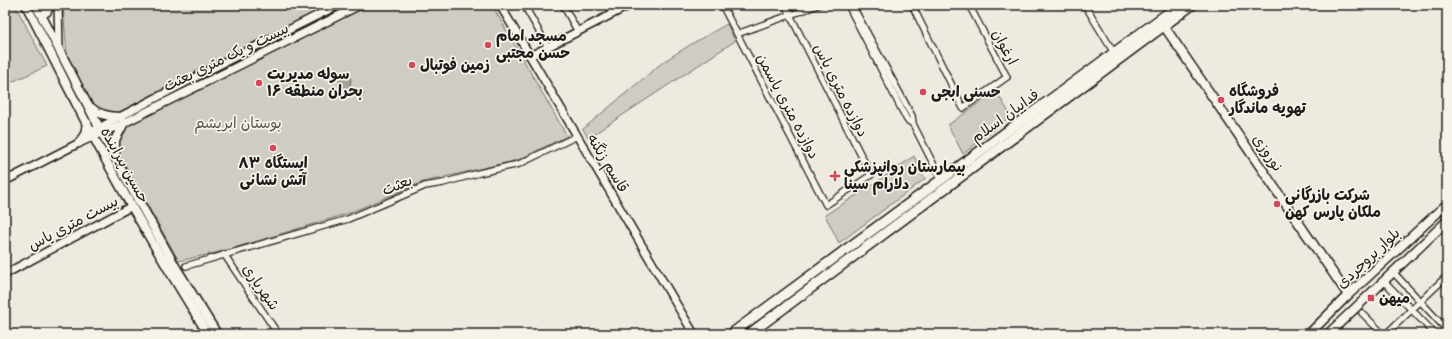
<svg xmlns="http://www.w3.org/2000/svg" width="1452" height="339" viewBox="0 0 1452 339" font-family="Sriracha,'Playpen Sans Arabic',sans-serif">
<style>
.green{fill:#cfccc3;stroke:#767470}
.water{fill:#a6a39d;stroke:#6f6d69}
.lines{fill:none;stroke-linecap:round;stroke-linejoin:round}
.minor-casing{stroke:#1c1c1c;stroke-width:8}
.tertiary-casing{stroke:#1c1c1c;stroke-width:10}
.secondary-casing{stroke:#1c1c1c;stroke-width:11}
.primary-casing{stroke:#1c1c1c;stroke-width:12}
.minor{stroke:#f7f3e8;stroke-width:5.5}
.tertiary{stroke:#f7f3e8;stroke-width:7}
.secondary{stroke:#f7f3e8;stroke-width:8}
.primary{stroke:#f7f3e8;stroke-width:9}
.poi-dot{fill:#d1495b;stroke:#f7f3e8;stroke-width:1.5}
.labels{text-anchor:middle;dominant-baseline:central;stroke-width:3.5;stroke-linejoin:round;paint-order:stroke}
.poi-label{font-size:15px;font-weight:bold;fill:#1c1c1c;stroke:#f7f3e8;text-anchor:start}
.street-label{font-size:15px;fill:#1c1c1c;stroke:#f7f3e8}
.park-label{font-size:15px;fill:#52514e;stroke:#f7f3e8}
</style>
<rect width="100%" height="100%" fill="#eeeae0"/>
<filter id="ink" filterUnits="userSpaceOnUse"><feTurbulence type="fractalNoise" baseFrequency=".025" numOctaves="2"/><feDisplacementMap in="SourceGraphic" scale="8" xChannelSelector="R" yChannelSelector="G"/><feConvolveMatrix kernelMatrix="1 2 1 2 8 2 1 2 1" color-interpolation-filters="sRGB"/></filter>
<g filter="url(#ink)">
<g class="green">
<polygon points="5,5 15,5 47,66 5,85"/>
<polygon points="63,5 492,5 567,136 518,160 423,182 346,214 228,250 179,261 121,158 67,56"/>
<polygon points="727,24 735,41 588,138 583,129 663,62 693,43"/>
<polygon points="996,91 1011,116 963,154 948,125"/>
<polygon points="914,156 925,179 839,243 825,215 871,186"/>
</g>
<path class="water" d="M346,75l3,1 2,3 -1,7 2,3 10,1 2,4 -2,3 -5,-1 -4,-3 -9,-2c-4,-6 -6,-9 -3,-15z"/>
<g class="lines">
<g class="minor-casing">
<g id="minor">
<polyline points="524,5 548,47"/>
<polyline points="563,5 578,32"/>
<polyline points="608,5 613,14"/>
<polyline points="722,5 826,205 871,175 785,5"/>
<polyline points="848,5 907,120 913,124"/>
<polyline points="852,5 912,116 913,124 941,179"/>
<polyline points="912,5 963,108 1007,77 969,5"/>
<polyline points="1085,5 1114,53"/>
<polyline points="737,34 818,5"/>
<polyline points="224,254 278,334"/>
<polyline points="186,266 348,219 425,186 443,183 479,173 519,164 577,136"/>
<polyline points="1393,272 1447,330"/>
<polyline points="1384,281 1435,334"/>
<polyline points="1362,313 1383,334"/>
<polyline points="1386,334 1447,276"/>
</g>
</g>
<g class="tertiary-casing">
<g id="tertiary">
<polyline points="58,5 59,48"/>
<polyline points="500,5 694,334"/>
<polyline points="40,12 43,14 47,12 50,5"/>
<polyline points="530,56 630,5"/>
<polyline points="91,132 215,67 338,5"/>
<polyline points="5,181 79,143 124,123 360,5"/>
<polyline points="5,274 132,206"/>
</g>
</g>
<g class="secondary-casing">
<g id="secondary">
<path d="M26,5c22,42 43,85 65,127 36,69 76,136 117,202"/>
<polyline points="36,5 117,162 175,266 217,334"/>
<polyline points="1164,26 1348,295"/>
<path d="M90,107c9,8 20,10 31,10"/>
<polyline points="79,143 85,134 87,123"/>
<polyline points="115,156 115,140 124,123"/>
<polyline points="1309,334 1348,295 1447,204"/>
<polyline points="1328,334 1447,221"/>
</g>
</g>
<g class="primary-casing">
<g id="primary">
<polyline points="731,334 1179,5"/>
<polyline points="749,334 1192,5"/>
</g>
</g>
<use href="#minor" class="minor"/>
<use href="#tertiary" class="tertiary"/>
<use href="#secondary" class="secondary"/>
<use href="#primary" class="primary"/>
</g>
</g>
<g class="poi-dot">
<circle cx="488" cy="45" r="4"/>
<circle cx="412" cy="65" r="4"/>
<circle cx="259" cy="83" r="4"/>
<circle cx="923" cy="92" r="4"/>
<circle cx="1221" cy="100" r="4"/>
<circle cx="273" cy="148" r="4"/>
<path d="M833 170h4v4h4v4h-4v4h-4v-4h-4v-4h4z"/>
<circle cx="1277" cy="204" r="4"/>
<rect x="1367" y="294" width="8" height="8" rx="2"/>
</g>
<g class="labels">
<g class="poi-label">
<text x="496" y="36">مسجد امام<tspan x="496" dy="17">حسن مجتبی</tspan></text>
<text x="420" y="65">زمین فوتبال</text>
<text x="267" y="74">سوله مدیریت<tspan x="267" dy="17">بحران منطقه ۱۶</tspan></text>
<text x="1229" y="91">فروشگاه<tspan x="1229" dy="17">تهویه ماندگار</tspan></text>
<text x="931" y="92">حسنی ابجی</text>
<text x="273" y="163" text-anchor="middle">ایستگاه ۸۳<tspan x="273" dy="17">آتش نشانی</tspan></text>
<text x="844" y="167">بیمارستان روانپزشکی<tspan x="844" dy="17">دلارام سینا</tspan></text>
<text x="1285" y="195">شرکت بازرگانی<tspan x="1285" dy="17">ملکان پارس کهن</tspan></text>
<text x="1379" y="298">میهن</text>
</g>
<g class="street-label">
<text transform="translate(1005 47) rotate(62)">ارغوان</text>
<text transform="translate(226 57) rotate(-26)">بیست و یک متری بعثت</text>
<text transform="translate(841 90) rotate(63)">دوازده متری یاس</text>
<text transform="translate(788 106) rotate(62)">دوازده متری یاسمن</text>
<text transform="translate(1005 116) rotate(-36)">فداییان اسلام</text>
<text transform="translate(1268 153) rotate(55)">نوروزی</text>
<text transform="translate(608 163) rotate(59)">قاسم زنگنه</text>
<text transform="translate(125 165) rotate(61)">حسین پیراینده</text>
<text transform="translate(397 185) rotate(-22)">بعثت</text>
<text transform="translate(73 223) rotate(-28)">بیست متری یاس</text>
<text transform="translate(1368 258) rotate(-43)">بلوار بروجردی</text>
<text transform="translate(261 287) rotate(55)">شهریاری</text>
</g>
<g class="park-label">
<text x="238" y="123">بوستان ابریشم</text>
</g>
</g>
<rect width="1452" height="339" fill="none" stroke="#f7f3e8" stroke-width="20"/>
<rect x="10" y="10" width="1432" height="319" fill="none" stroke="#1c1c1c" stroke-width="1.5" filter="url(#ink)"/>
</svg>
